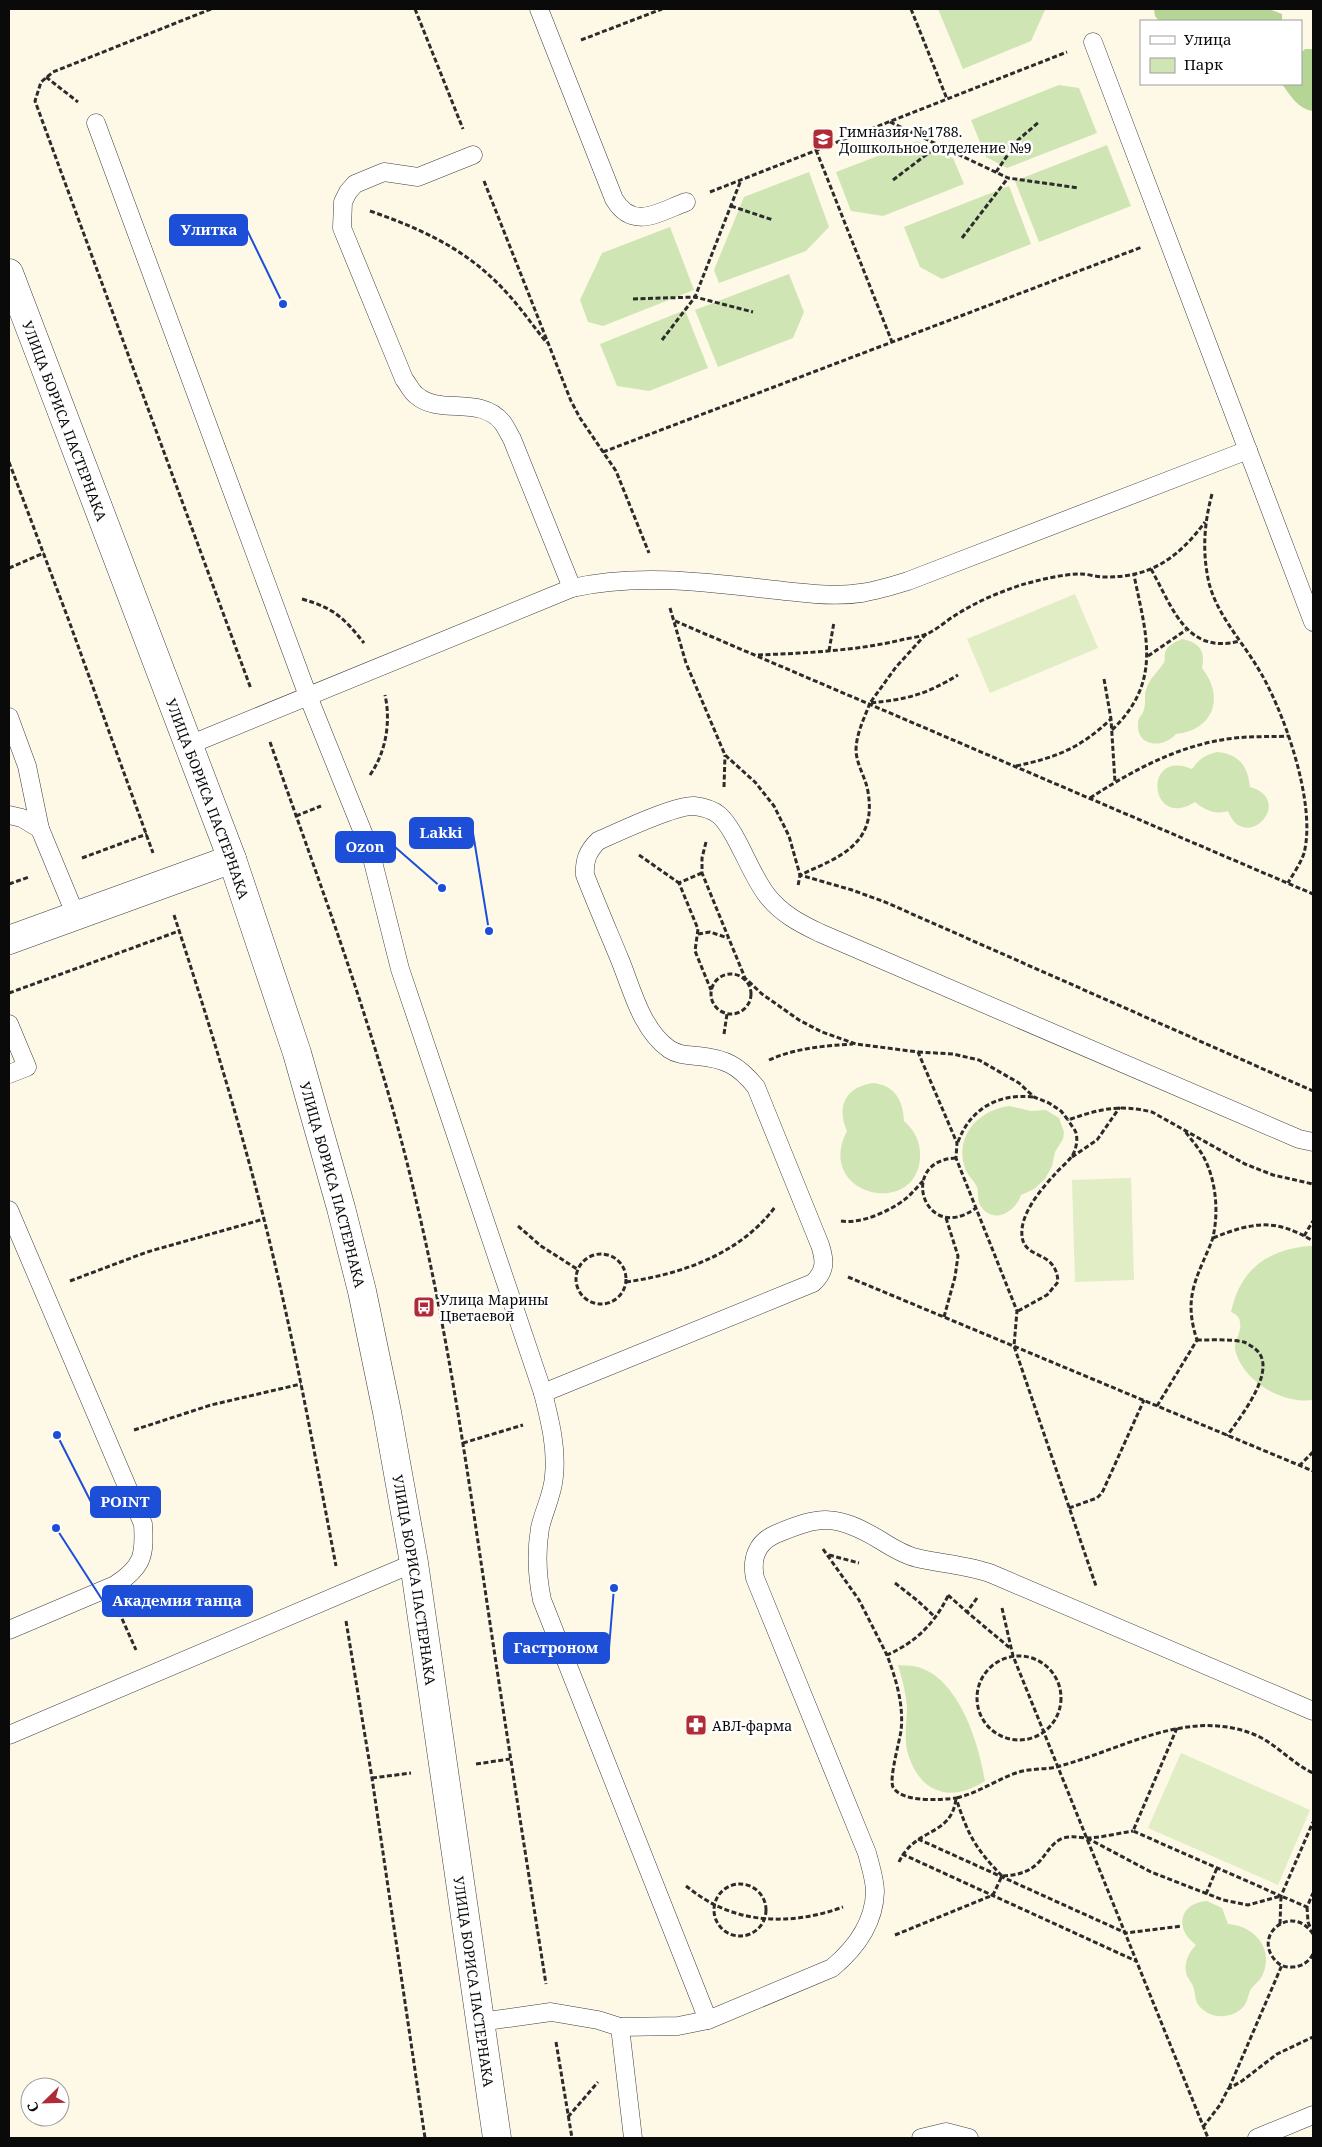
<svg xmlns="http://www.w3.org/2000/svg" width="1322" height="2147" viewBox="0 0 1322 2147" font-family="'Noto Serif',serif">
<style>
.green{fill:#d0e5b4}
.forest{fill:#b5d594}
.pitch{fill:#e1edc5}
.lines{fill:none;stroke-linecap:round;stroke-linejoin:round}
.lane-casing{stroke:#3d3d3d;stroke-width:19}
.street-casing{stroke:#3d3d3d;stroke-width:29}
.path{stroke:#2c2c2c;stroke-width:3;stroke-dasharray:5 2.5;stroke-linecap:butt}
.lane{stroke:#fff;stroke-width:18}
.street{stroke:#fff;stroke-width:28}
.labels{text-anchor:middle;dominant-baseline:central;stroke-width:5;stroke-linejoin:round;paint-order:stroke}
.poi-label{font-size:14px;fill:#0a0a0a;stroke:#fff;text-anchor:start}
.street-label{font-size:14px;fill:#0a0a0a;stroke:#fff}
.leader{fill:none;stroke:#1d4ed8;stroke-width:2}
.callout-dot{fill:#1d4ed8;stroke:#fff;stroke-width:2}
.callout{fill:#1d4ed8;stroke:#1d4ed8;stroke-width:2}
.callout-label{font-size:15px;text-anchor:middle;font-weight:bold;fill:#fff}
</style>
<rect width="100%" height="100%" fill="#fef8e7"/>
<g class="green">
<polygon points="938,9 1045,9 1045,10 1031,41 963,69"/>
<polygon points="1059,85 1079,88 1097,133 1007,168 986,157 971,120"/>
<polygon points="917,141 953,158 964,184 883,216 851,211 836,172"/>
<polygon points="1107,145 1131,206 1039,242 1015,181"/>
<polygon points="809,172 829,227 806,251 719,283 714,270 744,197"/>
<polygon points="1009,186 1031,244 942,279 920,267 904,227"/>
<polygon points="670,227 694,290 603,326 588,322 580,300 602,253"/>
<polygon points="789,274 804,312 793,338 718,367 695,310"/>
<polygon points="685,310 708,368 649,391 617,386 600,344"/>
<path d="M1182,639c17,3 24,12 20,29 23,29 12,62 -26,66 -13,15 -40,13 -38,-11 0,-6 5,-8 6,-14 2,-5 0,-13 2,-19 3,-11 11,-17 17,-26 3,-3 1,-7 2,-11 2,-8 10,-11 17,-14z"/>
<path d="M1217,752c22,2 31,14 33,35 46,13 -5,68 -22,24 -13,4 -23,-1 -33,-9 -46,29 -53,-54 -3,-33 7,-10 13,-14 25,-17z"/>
<path d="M874,1083c21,3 29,17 30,38 11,10 17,21 16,37 -4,61 -106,37 -73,-27 -11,-25 -1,-45 27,-48z"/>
<path d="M1009,1106l22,5 15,-1 13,8 5,14 -1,7 -8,13 -3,14 -7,13 -11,10 -13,6c-6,18 -29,30 -41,10 -3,-6 -1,-12 -3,-18 -3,-7 -10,-12 -12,-19 -11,-32 14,-58 44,-62z"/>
<path d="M1309,1246h4v154c-31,4 -71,-19 -78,-51 -1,-9 7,-17 5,-26 0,-6 -4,-9 -9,-11 9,-42 35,-62 78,-66z"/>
<path d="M898,1665c8,1 15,0 23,3 39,14 58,76 64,113 -32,21 -63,14 -76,-24 -6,-16 -2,-33 -2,-50 -1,-14 -5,-28 -9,-42z"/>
<path d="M1207,1901l15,7 6,16c28,2 48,27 33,54 -3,4 -7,7 -10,11 -3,5 -3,12 -7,17 -11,13 -32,14 -44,1 -6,-6 -4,-14 -7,-21 -1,-3 -4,-6 -6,-10 -4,-11 1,-23 9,-31 -22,-16 -17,-42 11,-44z"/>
</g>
<g class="forest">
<polygon points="1154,9 1269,9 1282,14 1282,21 1159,21 1155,16"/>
<path d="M1305,49h8v62c-15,-2 -23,-16 -31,-27h19v-31z"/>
</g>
<g class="pitch">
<polygon points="1075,594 1098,648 990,693 967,639"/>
<polygon points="1131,1178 1134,1280 1075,1282 1072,1180"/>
<polygon points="1181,1753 1310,1810 1278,1885 1148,1828"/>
</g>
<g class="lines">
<g class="lane-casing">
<g id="lane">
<path d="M539,9l75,190c19,32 45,13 72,3"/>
<polyline points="1093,42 1313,622"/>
<path d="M96,123l212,573 62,154 30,119 143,424c7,28 14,55 11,83 -1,18 -10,34 -14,52 -4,24 -3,48 2,72l166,420"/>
<path d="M473,155l-55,22 -34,-5 -29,12 -7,8 -5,10 -1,26 62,151c4,5 7,12 12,16 23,21 64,0 86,27 4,5 7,12 10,17l60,149"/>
<polyline points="9,717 27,766 40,829"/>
<path d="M189,745l383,-157c80,-18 163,-1 243,6 39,3 57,-2 93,-13l340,-131"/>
<polyline points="9,815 22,818 40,829 76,916"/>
<polyline points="9,1024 27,1067 9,1074"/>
<path d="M9,1210l134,314c2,31 0,43 -28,61l-106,45"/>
<path d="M543,1393l270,-110c13,-12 12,-23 7,-38l-64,-158c-18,-22 -30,-28 -58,-31 -11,-1 -20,-1 -29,-7 -28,-20 -37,-60 -49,-89 -12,-29 -24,-57 -35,-85 -1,-15 3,-24 13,-34 20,-9 77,-36 96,-35 8,1 19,4 25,9 17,15 31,58 47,79 14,19 33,29 54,39l479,206 14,3"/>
<polyline points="9,1735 414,1563"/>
<path d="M480,2022l71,-10 47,8 22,7 58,-1 30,-6 124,-52c24,-20 42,-44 43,-76 0,-13 -5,-27 -8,-39l-112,-275c-4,-19 2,-36 21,-44 45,-19 60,-20 104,6 11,7 24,15 37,18 25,6 51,7 75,16l321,137"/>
<polyline points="620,2027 633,2138"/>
<polyline points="921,2138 946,2132 969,2138"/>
<polyline points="1257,2138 1313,2115"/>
</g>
</g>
<g class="street-casing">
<g id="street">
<path id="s1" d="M9,273l223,586 65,194 44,155 21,83 25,121 27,151 83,575"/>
<polyline points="9,940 232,859"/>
</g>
</g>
<g class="path">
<polyline points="211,9 53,72 41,82 35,101 251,689"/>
<polyline points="415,9 463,129"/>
<polyline points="911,9 947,99"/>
<polyline points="581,40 662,9"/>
<polyline points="46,77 78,102"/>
<polyline points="890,122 1008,178 1079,188"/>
<polyline points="816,150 892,342"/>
<polyline points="996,172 1018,140 1039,122"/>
<polyline points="893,180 939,145"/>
<polyline points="484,181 571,401 580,418 616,471 649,553"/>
<polyline points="710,192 1067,52"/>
<polyline points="731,206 773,220"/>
<path d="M370,211c52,18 98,39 136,81 15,16 27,34 41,51"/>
<polyline points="962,238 1008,178"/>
<polyline points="633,299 695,297 753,312"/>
<polyline points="662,340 695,297 741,180"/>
<polyline points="603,452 1142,247"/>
<polyline points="9,462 69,621 153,853"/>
<path d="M1212,494c-8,30 -10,58 -3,89 8,31 31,56 47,82 27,42 61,139 48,188 -3,10 -11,21 -16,30"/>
<polyline points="9,568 44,553"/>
<path d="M1151,569c22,39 35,86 89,72"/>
<path d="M302,599c32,9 42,19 62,44"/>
<polyline points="670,608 686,663 725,755 755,782 774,806 789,836 800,875 798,886"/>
<polyline points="675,621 1313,894"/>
<path d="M926,634l-30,33 -26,36c38,-4 55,-8 88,-28"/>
<polyline points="829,651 834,622"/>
<path d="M758,655c48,-2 96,-4 143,-15 8,-2 19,-3 26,-6 11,-5 21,-15 32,-21 19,-12 41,-21 62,-28 18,-5 41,-11 60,-11 7,0 15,3 22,3 48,1 75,-19 102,-55"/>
<polyline points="1148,656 1186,630"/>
<polyline points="1104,679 1111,719 1115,782"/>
<path d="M870,703c-6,16 -14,31 -14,48 1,15 10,27 12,41 9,52 -28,65 -68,83l52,15 33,12 428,189"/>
<path d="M1112,730c51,-49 34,-95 22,-155"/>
<path d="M270,742c53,151 110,301 146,458 33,139 53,281 74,423 18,120 37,241 56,361"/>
<path d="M1016,766c41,-9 63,-17 95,-47"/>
<path d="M370,775c16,-23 21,-53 15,-80"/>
<polyline points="724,787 725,755"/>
<path d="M1090,798c45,-29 91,-54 145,-60 18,-2 36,-1 54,-2"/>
<polyline points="296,816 321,806"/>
<polyline points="706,842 702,858 702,873 745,978 762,994 799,1020 822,1032 856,1044 918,1052 957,1143 956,1158 1017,1311 1014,1346 1096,1586"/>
<polyline points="639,855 679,883"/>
<polyline points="82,858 147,834"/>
<polyline points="702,873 679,883 698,929 695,951 711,990"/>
<polyline points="9,884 29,877"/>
<path d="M174,915c33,101 64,202 90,304 29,115 50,231 72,347"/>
<polyline points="698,934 710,932 728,938"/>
<circle cx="731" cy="994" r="20"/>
<polyline points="9,993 179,931"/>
<polyline points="724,1034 727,1014"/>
<path d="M918,1052l35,2 26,6 40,23 15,14 15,6 12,8 7,9c31,-11 51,-16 84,-8l93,52 28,11 40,9"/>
<path d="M769,1060c27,-12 54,-14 84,-16"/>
<path d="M958,1142c12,-33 40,-49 75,-45"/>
<polyline points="1072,1157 1097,1140 1120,1107"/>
<path d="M956,1158c-59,2 -32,88 20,50"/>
<path d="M841,1221c20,3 47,-9 63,-21 7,-5 13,-13 19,-19"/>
<polyline points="518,1226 541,1246 577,1269"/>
<polyline points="1304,1236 1313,1221"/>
<path d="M1213,1238c40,-16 62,-20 100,3"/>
<circle cx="601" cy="1279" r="25"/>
<polyline points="848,1277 1313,1471"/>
<polyline points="70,1281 147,1252 264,1219"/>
<path d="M626,1282c56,-8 114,-28 149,-75"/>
<path d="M1018,1311l29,-16 11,-13c-2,-36 -39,-19 -36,-53 2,-20 21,-42 34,-56 5,-6 12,-11 16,-17 4,-6 6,-16 4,-23 -1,-4 -6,-9 -8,-13"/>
<polyline points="944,1317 955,1277 958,1256 946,1218"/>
<path d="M1197,1340c15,0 33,-1 47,2 3,1 7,4 10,6 27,19 -14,69 -27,88"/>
<path d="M1157,1406l40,-66c-10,-31 -7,-49 6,-78 3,-8 8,-17 10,-25 6,-26 3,-59 -11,-83 -5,-8 -12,-16 -18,-24"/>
<polyline points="134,1430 211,1405 301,1384"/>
<polyline points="463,1443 523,1425"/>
<polyline points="1299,1466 1313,1452"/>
<polyline points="1069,1508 1097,1498 1102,1493 1144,1400"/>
<polyline points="823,1549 859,1600 887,1655"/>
<polyline points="829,1555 859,1563"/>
<polyline points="895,1583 918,1601 936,1618"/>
<polyline points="948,1595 967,1612"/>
<path d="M948,1596c-14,28 -32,46 -61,59 9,24 17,50 14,76 -2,12 -12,48 -8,56 9,16 48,13 63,11 12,37 19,50 46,78"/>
<polyline points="977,1598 967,1612 1010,1648"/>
<polyline points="1002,1608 1013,1656 1208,2138"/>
<polyline points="119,1612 136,1650"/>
<polyline points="346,1621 372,1778 425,2138"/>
<circle cx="1019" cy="1698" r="42"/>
<polyline points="1177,1728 1133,1831 1281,1896 1313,1822"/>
<polyline points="476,1764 510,1759"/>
<polyline points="372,1778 411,1773"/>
<polyline points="1087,1838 1151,1872 1223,1900 1248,1905 1281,1896"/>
<polyline points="918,1839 1126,1933 1182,1926"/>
<polyline points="902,1854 1136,1961"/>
<path d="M899,1862c16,-35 53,-25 57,-64 23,-5 41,-19 63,-26 13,-4 28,-2 41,-6 63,-17 127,-58 193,-32 23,9 38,29 60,39"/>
<path d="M1003,1876c13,-1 25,-3 35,-13 9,-9 13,-20 25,-25 8,-2 15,-1 23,0 15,0 32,-5 47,-7"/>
<circle cx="740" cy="1910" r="26"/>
<path d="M686,1886c9,7 19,14 29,19 41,20 87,17 128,2"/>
<polyline points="1206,1894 1217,1868"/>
<polyline points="1307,1907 1308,1922 1311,1929"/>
<polyline points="1280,1924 1281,1896 1307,1907 1313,1893"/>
<path d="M1313,1934c-20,-31 -61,0 -38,26 4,5 10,8 17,7 9,0 17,-5 21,-13"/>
<polyline points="895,1935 993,1895 1002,1876"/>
<polyline points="556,2042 572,2138"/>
<polyline points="1229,2088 1282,1965"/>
<polyline points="568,2117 598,2082"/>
<polyline points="1203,2127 1220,2105 1228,2089 1242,2081 1277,2054 1313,2037"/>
</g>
<use href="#lane" class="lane"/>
<use href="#street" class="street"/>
</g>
<defs>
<g id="school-square" transform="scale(1.125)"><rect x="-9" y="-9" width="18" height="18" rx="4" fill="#b02b38" stroke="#fff"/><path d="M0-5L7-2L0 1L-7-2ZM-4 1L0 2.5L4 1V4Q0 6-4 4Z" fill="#fff"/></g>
<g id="bus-square" transform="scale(1.125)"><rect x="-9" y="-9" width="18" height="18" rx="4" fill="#b02b38" stroke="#fff"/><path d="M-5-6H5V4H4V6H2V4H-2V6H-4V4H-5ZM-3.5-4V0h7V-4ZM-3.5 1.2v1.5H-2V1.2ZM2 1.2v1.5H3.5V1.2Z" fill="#fff"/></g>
<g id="pharmacy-square" transform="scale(1.125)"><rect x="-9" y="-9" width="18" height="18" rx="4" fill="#b02b38" stroke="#fff"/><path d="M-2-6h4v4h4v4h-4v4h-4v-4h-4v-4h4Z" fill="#fff"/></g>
</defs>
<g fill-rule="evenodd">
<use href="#school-square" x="823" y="139"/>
<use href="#bus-square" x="424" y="1307"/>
<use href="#pharmacy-square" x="696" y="1725"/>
</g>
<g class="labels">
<g class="poi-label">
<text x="839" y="131">Гимназия №1788.<tspan x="839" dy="16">Дошкольное отделение №9</tspan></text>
<text x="440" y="1299">Улица Марины<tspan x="440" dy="16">Цветаевой</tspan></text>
<text x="712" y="1725">АВЛ-фарма</text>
</g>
<g class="street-label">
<text stroke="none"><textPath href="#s1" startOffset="158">УЛИЦА БОРИСА ПАСТЕРНАКА</textPath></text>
<text stroke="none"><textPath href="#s1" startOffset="562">УЛИЦА БОРИСА ПАСТЕРНАКА</textPath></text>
<text stroke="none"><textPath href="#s1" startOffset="968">УЛИЦА БОРИСА ПАСТЕРНАКА</textPath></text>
<text stroke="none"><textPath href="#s1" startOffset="1372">УЛИЦА БОРИСА ПАСТЕРНАКА</textPath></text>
<text stroke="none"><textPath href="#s1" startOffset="1778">УЛИЦА БОРИСА ПАСТЕРНАКА</textPath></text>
</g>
</g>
<path class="leader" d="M283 304L247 230M489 931L473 833M442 888L395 847M57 1435L91 1502M56 1528L103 1601M614 1588L609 1648"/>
<g class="callout-dot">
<circle cx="283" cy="304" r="5"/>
<circle cx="489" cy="931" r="5"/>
<circle cx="442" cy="888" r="5"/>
<circle cx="57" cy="1435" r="5"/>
<circle cx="56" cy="1528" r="5"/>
<circle cx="614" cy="1588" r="5"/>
</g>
<g class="callout">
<rect x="170" y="215" width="77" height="30" rx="5"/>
<rect x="410" y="818" width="63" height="30" rx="5"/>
<rect x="336" y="832" width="59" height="30" rx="5"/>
<rect x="91" y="1487" width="69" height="30" rx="5"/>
<rect x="103" y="1586" width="149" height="30" rx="5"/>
<rect x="504" y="1633" width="105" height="30" rx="5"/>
</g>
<g class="callout-label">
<text x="209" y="235">Улитка</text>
<text x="441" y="838">Lakki</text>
<text x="365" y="852">Ozon</text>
<text x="125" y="1507">POINT</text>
<text x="177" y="1606">Академия танца</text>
<text x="556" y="1653">Гастроном</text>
</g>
<rect width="1322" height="2147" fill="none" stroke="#0a0a0a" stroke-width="20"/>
<rect x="1140" y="20" width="162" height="65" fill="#ffffff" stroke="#9d9d9d"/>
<rect x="1150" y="36" width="25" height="8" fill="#ffffff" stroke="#9d9d9d"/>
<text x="1184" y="45" font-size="15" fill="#0a0a0a">Улица</text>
<rect x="1150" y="58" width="25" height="15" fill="#d0e5b4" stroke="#9d9d9d"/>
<text x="1184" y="70" font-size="15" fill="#0a0a0a">Парк</text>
<g transform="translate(45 2102) rotate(247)"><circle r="24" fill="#ffffff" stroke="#9d9d9d"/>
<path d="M0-4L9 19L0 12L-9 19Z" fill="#b02b38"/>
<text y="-8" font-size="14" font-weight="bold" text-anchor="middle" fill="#0a0a0a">С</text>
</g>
</svg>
